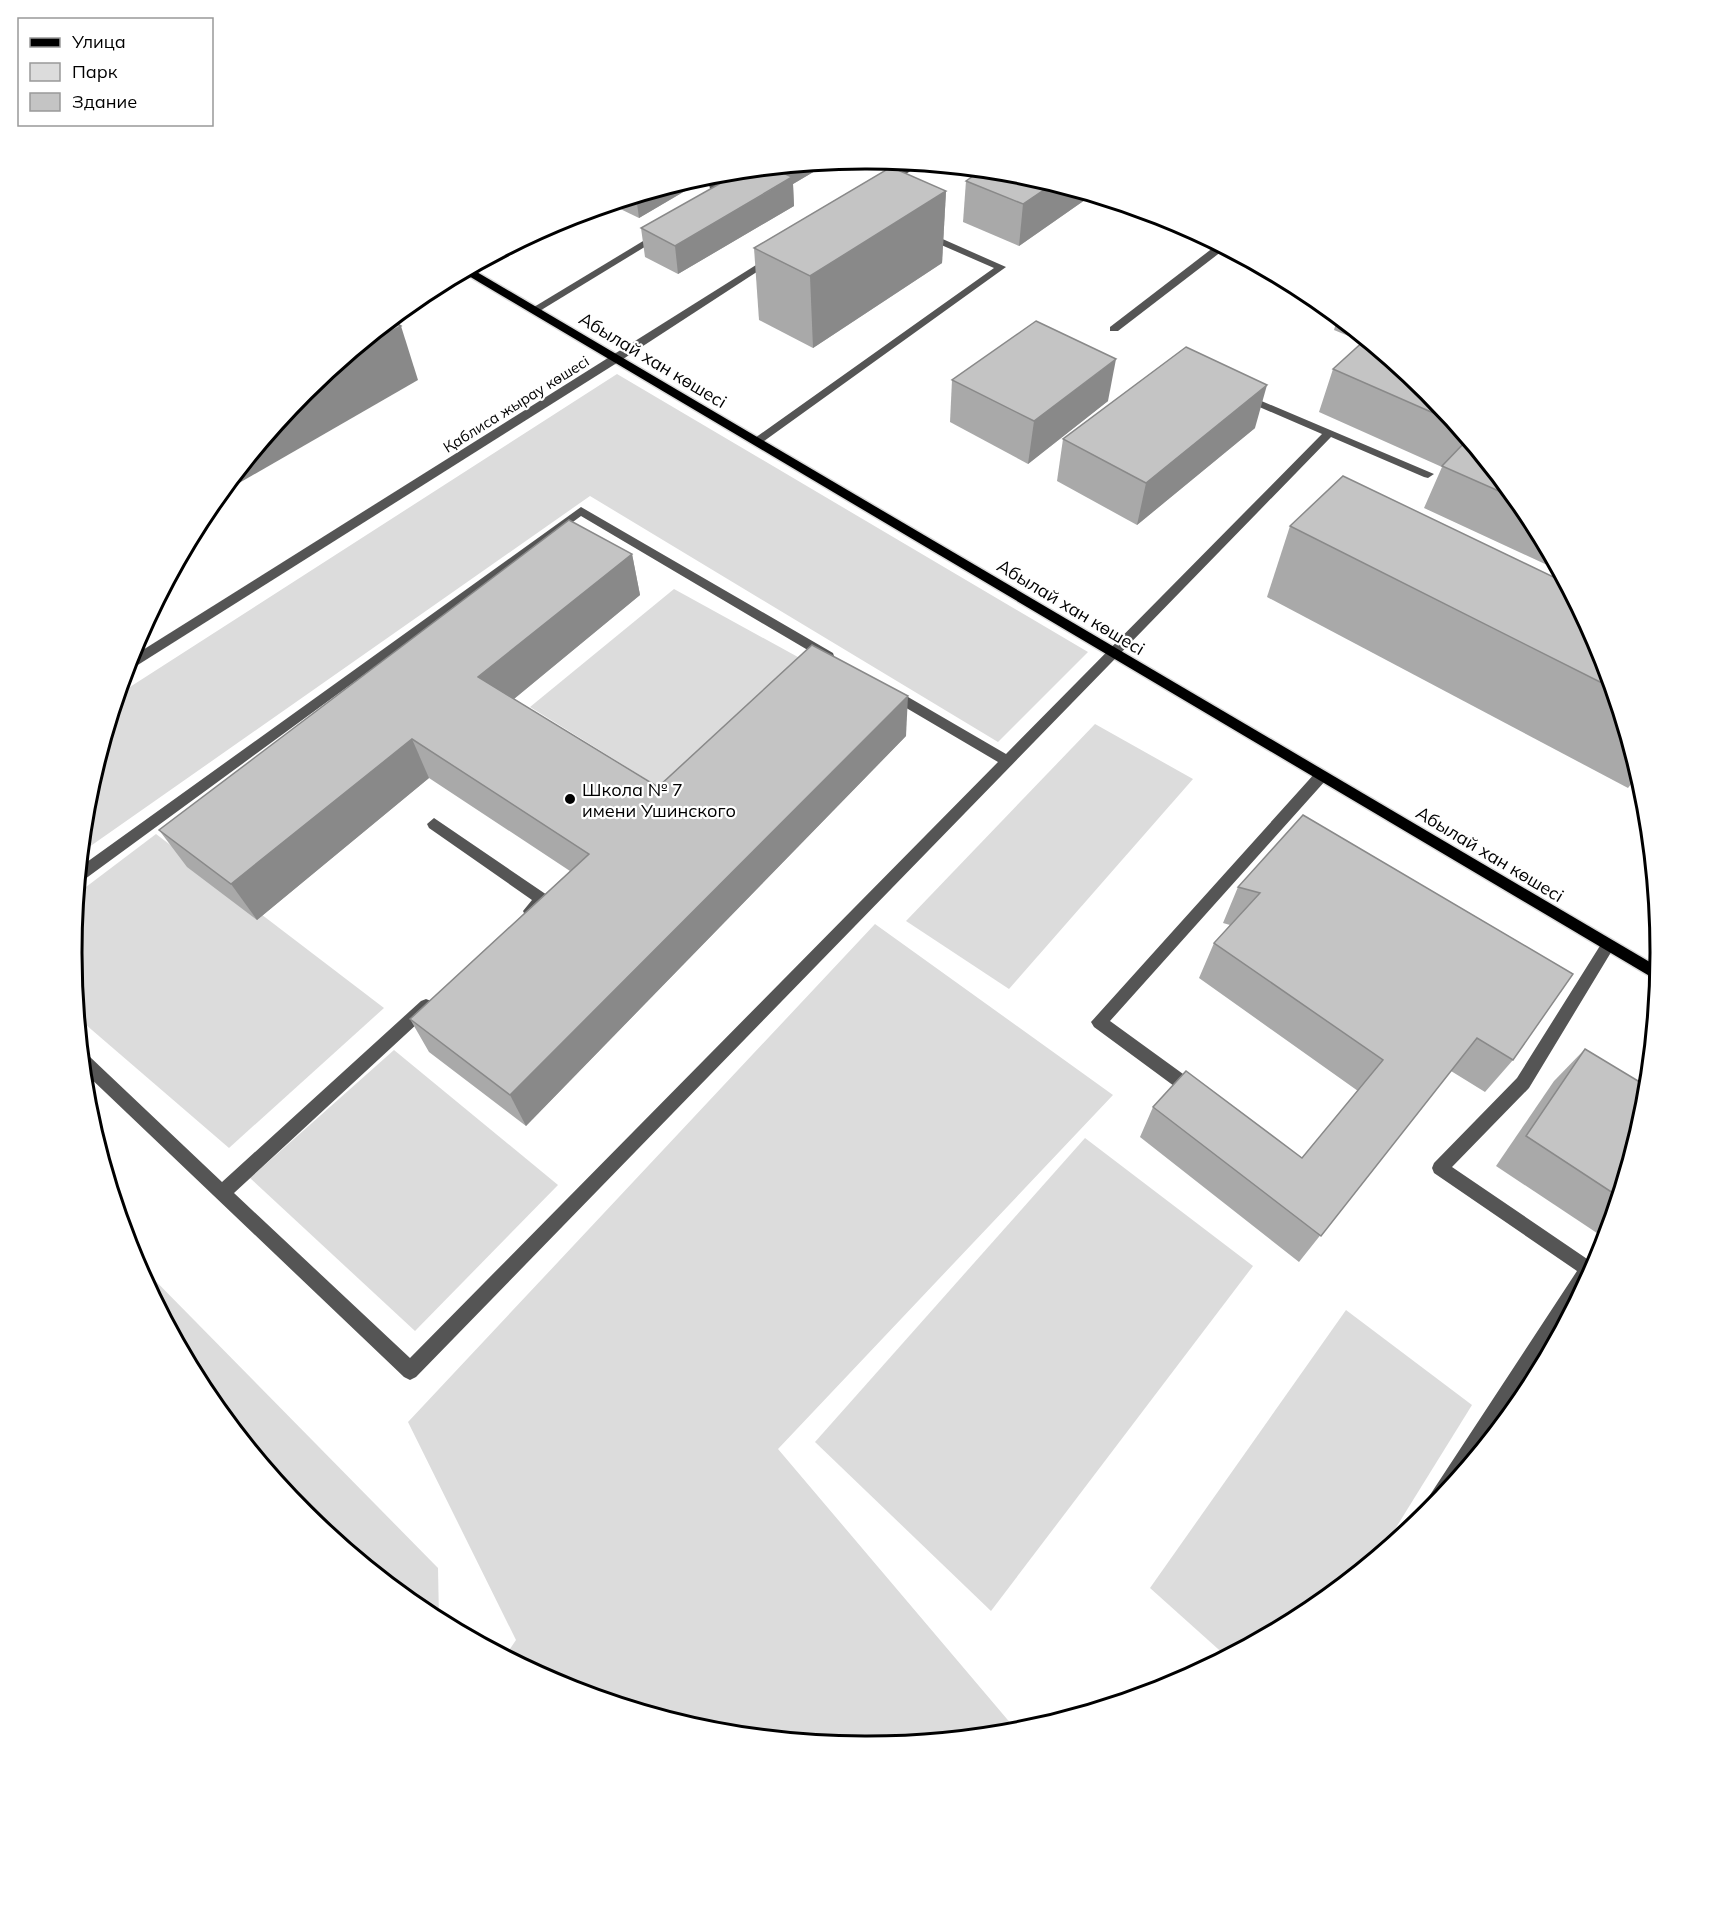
<svg xmlns="http://www.w3.org/2000/svg" width="1733" height="1905" viewBox="0 0 1733 1905" font-family="Mulish,sans-serif">
<style>
.green{fill:#dcdcdc}
.lines{fill:none;stroke-linecap:round;stroke-linejoin:round}
.major-casing{stroke:#dbdbdb;stroke-width:3}
.minor{fill:#555;fill-rule:evenodd}
.major{fill:#000;fill-rule:evenodd}
.wall{fill:#a9a9a9}
.shaded-wall{fill:#898989}
.building{fill:#c4c4c4;stroke:#898989;stroke-width:1.5}
.poi-dot{fill:#000;stroke:#fff;stroke-width:2}
.labels{text-anchor:middle;dominant-baseline:central;stroke-width:4.5;stroke-linejoin:round;paint-order:stroke}
.far-street-label{font-size:15px;fill:#000;stroke:#fff}
.street-label{font-size:18px;fill:#000;stroke:#fff}
.poi-label{font-size:18px;fill:#000;stroke:#fff;text-anchor:start}
.rim{fill:none;stroke:#000;stroke-width:3}
</style>
<rect width="100%" height="100%" fill="#fff"/>
<g class="green">
<polygon points="617,374 1088,652 998,742 590,496 82,852 87,797 119,694"/>
<polygon points="674,589 807,662 667,792 530,707"/>
<polygon points="1095,724 1193,779 1009,989 906,921"/>
<polygon points="156,834 384,1008 229,1148 78,1018 72,952 78,893"/>
<polygon points="875,924 1113,1095 778,1449 1018,1732 866,1747 711,1732 562,1686 505,1656 516,1640 408,1422"/>
<polygon points="394,1050 558,1185 415,1331 250,1178"/>
<polygon points="1085,1138 1253,1266 991,1611 815,1442"/>
<polygon points="133,1258 438,1568 439,1620 425,1613 304,1514 206,1394"/>
<polygon points="1346,1310 1472,1405 1379,1555 1308,1613 1227,1657 1150,1588"/>
</g>
<g class="lines">
<g class="major-casing">
<polygon id="major" points="470,268 1660,968 1658,981 462,272"/>
</g>
<g class="minor">
<polygon points="913,163 922,163 890,185 884,185 884,181"/>
<polygon points="708,174 718,184 722,195 710,207 705,204 712,195 709,185 700,177"/>
<polygon points="658,232 666,234 538,312 529,310"/>
<polygon points="923,233 929,233 1006,267 760,444 752,444 752,440 994,268 923,237"/>
<polygon points="1218,244 1226,248 1118,331 1110,331 1110,327"/>
<polygon points="772,255 777,258 775,260 620,361 133,668 126,669 130,658"/>
<polygon points="1245,394 1434,474 1428,478 1424,477 1331,437 416,1377 410,1380 404,1377 84,1072 83,1054 89,1056 222,1182 421,1001 426,999 431,1001 434,1006 431,1011 234,1193 410,1358 998,762 886,696 884,693 886,690 896,690 1006,754 1322,434 1241,399 1241,395"/>
<polygon points="581,507 833,653 834,656 833,659 823,659 581,516 85,879 79,881 80,867"/>
<polygon points="1321,771 1326,772 1328,776 1326,780 1110,1021 1201,1087 1203,1092 1201,1097 1195,1099 1189,1097 1094,1027 1091,1022 1316,772"/>
<polygon points="434,818 547,895 549,899 535,915 525,915 523,911 532,900 429,828 427,824"/>
<polygon points="1608,939 1613,941 1615,945 1613,949 1529,1088 1452,1167 1596,1265 1570,1314 1484,1446 1424,1518 1421,1511 1424,1504 1577,1271 1434,1173 1432,1168 1434,1163 1517,1078 1603,941"/>
</g>
<use href="#major" class="major"/>
</g>
<g class="wall">
<polygon points="832,161 793,184 794,206 678,274 645,257 641,228 736,175 728,172"/>
<polygon points="701,176 702,181 639,218 610,204"/>
<polygon points="966,181 1092,195 1019,246 963,222"/>
<polygon points="946,191 942,263 813,348 759,320 754,248"/>
<polygon points="1338,316 1429,391 1527,511 1558,570 1424,508 1442,467 1319,412 1333,369 1363,342 1334,330"/>
<polygon points="952,380 1108,401 1028,464 950,422"/>
<polygon points="1255,428 1137,525 1057,481 1063,439"/>
<polygon points="1290,526 1601,649 1639,774 1628,788 1267,597"/>
<polygon points="632,554 640,595 514,699 658,787 906,736 526,1126 429,1052 410,1019 570,871 429,778 257,920 187,867 159,830"/>
<polygon points="1303,815 1513,1060 1485,1092 1451,1071 1299,1262 1140,1137 1153,1107 1302,1158 1358,1091 1199,978 1214,943 1230,925 1223,923 1238,887"/>
<polygon points="1585,1049 1646,1108 1606,1239 1496,1166 1554,1081"/>
</g>
<g class="shaded-wall">
<polygon points="832,161 793,184 794,206 678,274 675,246 776,187 775,167"/>
<polygon points="701,176 702,181 639,218 636,196"/>
<polygon points="1054,183 1092,195 1019,246 1023,204"/>
<polygon points="946,191 942,263 813,348 810,276"/>
<polygon points="401,326 418,380 220,494 305,390 348,355"/>
<polygon points="1116,359 1108,401 1028,464 1034,421"/>
<polygon points="1267,385 1255,428 1137,525 1146,483"/>
<polygon points="632,554 640,595 492,717 478,677"/>
<polygon points="908,696 906,736 526,1126 510,1095"/>
<polygon points="412,739 429,778 257,920 231,884"/>
</g>
<g class="building">
<polygon points="770,167 792,177 675,246 641,228 744,170"/>
<polygon points="891,167 946,191 810,276 754,248"/>
<polygon points="983,169 1022,173 1054,183 1023,204 966,181"/>
<polygon points="391,320 401,326 348,355"/>
<polygon points="1036,321 1116,359 1034,421 952,380"/>
<polygon points="1366,339 1429,391 1454,422 1333,369"/>
<polygon points="1186,347 1267,385 1146,483 1063,439"/>
<polygon points="1468,439 1517,499 1442,466"/>
<polygon points="1343,476 1566,583 1601,649 1612,688 1290,526"/>
<polygon points="569,520 632,554 478,677 658,787 812,645 908,696 510,1095 410,1019 589,854 412,739 231,884 159,830"/>
<polygon points="1303,815 1573,974 1513,1060 1477,1038 1321,1236 1153,1107 1186,1071 1302,1158 1383,1060 1214,943 1260,893 1238,887"/>
<polygon points="1585,1049 1648,1087 1646,1108 1619,1197 1526,1136"/>
</g>
<circle class="poi-dot" cx="570" cy="799" r="6"/>
<g class="labels">
<g class="far-street-label">
<text transform="translate(516 404) rotate(-32)">Қаблиса жырау көшесі</text>
</g>
<g class="street-label">
<text transform="translate(653 360) rotate(31)">Абылай хан көшесі</text>
<text transform="translate(1071 607) rotate(31)">Абылай хан көшесі</text>
<text transform="translate(1490 854) rotate(31)">Абылай хан көшесі</text>
</g>
<g class="poi-label">
<text x="582" y="789">Школа № 7<tspan x="582" dy="21">имени Ушинского</tspan></text>
</g>
</g>
<path d="M0 0H1733V1905H0ZM865 169H867A783 783 0 0 1 1650 952V953A783 783 0 0 1 867 1736H865A783 783 0 0 1 82 953V952A783 783 0 0 1 865 169Z" fill="#fff" fill-rule="evenodd"/>
<path class="rim" d="M865 169H867A783 783 0 0 1 1650 952V953A783 783 0 0 1 867 1736H865A783 783 0 0 1 82 953V952A783 783 0 0 1 865 169Z"/>
<rect x="18" y="18" width="195" height="108" fill="#ffffff" stroke="#999999" stroke-width="1.5"/>
<rect x="30" y="38" width="30" height="9" fill="#000000" stroke="#999999" stroke-width="1.5"/>
<text x="72" y="48" font-size="18" fill="#000000">Улица</text>
<rect x="30" y="63" width="30" height="18" fill="#dcdcdc" stroke="#999999" stroke-width="1.5"/>
<text x="72" y="78" font-size="18" fill="#000000">Парк</text>
<rect x="30" y="93" width="30" height="18" fill="#c4c4c4" stroke="#999999" stroke-width="1.5"/>
<text x="72" y="108" font-size="18" fill="#000000">Здание</text>
</svg>
